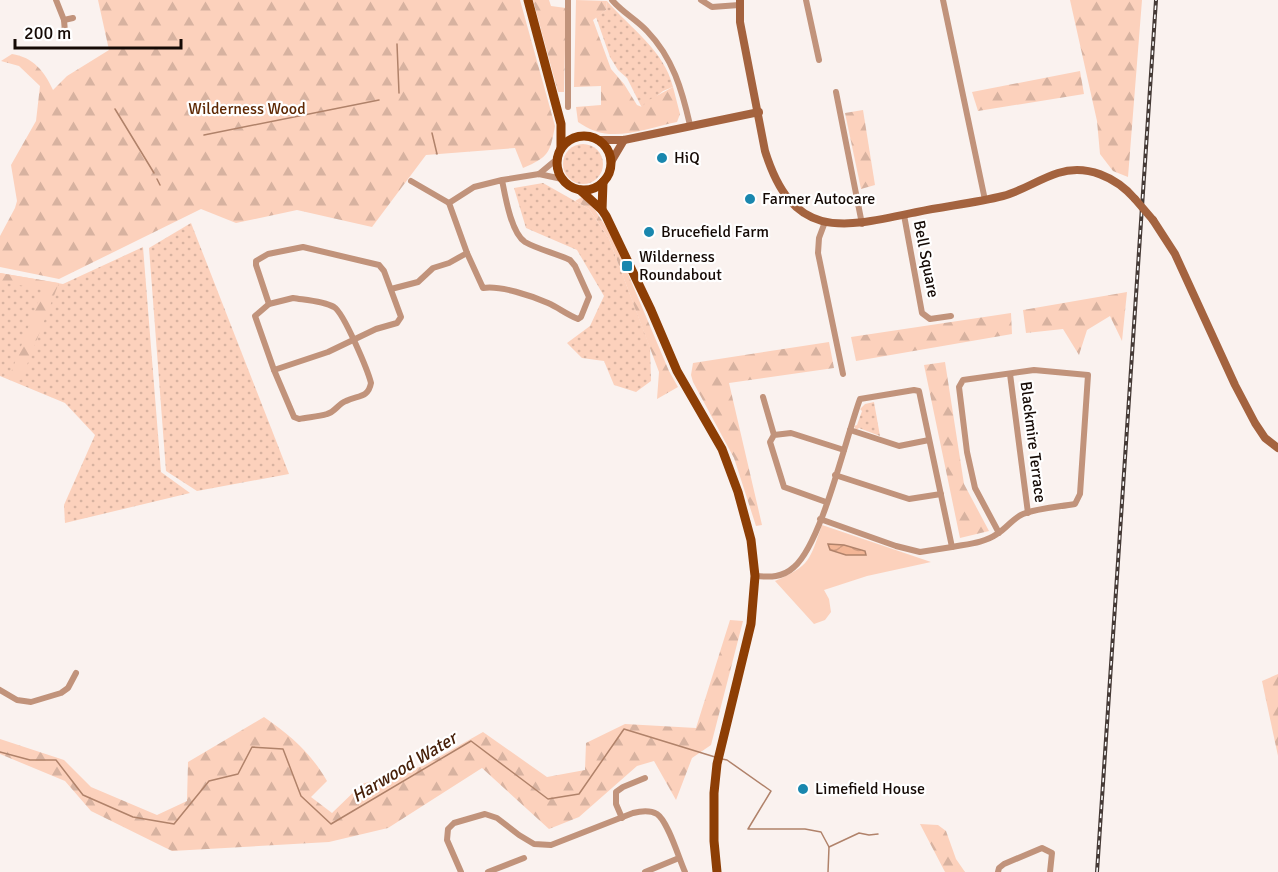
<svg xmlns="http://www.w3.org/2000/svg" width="1278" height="872" viewBox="0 0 1278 872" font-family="Signika,sans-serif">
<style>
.grass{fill:url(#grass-dots)}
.forest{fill:url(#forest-firs)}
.green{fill:#fcd1bc}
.water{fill:url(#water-waves);stroke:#b0826a;stroke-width:1.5}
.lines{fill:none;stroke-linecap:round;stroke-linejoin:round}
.stream{stroke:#b0826a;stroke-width:1.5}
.street{stroke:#c1937b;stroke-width:6}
.secondary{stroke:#a4633f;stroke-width:8}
.primary{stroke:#8d3e05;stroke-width:9}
.rail-casing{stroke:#453a36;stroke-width:4}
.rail{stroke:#fff;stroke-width:1.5;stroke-dasharray:4.5;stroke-linecap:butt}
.secondary-bridge{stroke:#a4633f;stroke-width:8}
.poi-dot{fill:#1987ae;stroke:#fff;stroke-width:2}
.labels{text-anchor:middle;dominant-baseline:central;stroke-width:4.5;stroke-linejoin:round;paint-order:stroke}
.park-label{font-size:16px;fill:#5e2803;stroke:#fff}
.poi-label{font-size:16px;fill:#150a05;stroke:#fff;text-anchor:start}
.street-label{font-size:16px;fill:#150a05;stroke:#fff}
.water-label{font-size:18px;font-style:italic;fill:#472009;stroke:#fff}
</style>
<defs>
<pattern id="grass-dots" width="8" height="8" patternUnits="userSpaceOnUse" patternTransform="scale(1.5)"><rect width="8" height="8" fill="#fcd1bc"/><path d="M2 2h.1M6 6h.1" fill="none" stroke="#d7b2a0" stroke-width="1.8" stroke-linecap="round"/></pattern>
<pattern id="forest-firs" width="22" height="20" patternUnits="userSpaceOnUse" patternTransform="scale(1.5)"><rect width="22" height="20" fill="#fcd1bc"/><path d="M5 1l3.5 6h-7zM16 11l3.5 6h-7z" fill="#d7b2a0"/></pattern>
<pattern id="water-waves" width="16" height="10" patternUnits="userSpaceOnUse" patternTransform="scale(1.5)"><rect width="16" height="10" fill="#f3b595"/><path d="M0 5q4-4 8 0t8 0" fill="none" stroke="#cf9a7f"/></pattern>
</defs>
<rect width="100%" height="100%" fill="#faf2ef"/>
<g class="grass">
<path d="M607,1c24,28 57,49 66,86l-10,4 -21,17 -15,-30 -9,-8 -8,-13 -14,-40 10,-7z"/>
<circle cx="583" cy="164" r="20"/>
<polygon points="543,183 589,209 609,239 650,347 651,381 636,392 614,385 604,361 582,358 567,343 590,326 604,296 577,250 526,228 514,188"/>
<polygon points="191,223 289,474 197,491 166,471 149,248"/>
<polygon points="143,247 161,472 190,493 65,523 64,505 95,435 65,403 0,376 0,273 63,284"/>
<polygon points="874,402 880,436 859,428 856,430 854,426 857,425 862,411 860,409 865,404"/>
</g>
<g class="forest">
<path d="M98,0h422l35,126c-5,27 -6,31 -32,42l-8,-20 -89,7 -54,72 -75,-17 -61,13 -35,-14 -142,70 -59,-12v-31l15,-28 2,-7 -6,-36 25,-44 4,-35 -21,-20 -18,-5 11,-7c21,3 33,18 41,36l14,-14 42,-26z"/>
<polygon points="533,0 549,0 551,6 566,8 564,92 558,92"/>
<path d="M576,0l31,1 -1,9 -13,10 18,49 13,15 13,21 5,2 5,-6 26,-14 7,27 -3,8c-25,5 -57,18 -82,9 -6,-2 -12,-6 -17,-9l-2,-15 25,-2v-19l-27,1z"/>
<polygon points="1070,0 1142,0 1128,177 1113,171 1100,154 1097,121"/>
<polygon points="1080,71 1084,94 978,111 972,92"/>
<polygon points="863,110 875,185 861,189 845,113"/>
<polygon points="582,197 595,210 612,236 669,371 678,387 657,399 659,372 609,239 589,209 575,201"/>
<polygon points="0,273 59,283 21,380 10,375 43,289 0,282"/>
<polygon points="1127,292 1122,341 1110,316 1087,330 1079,355 1063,329 1026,333 1023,310"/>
<polygon points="1011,313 1012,334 856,361 851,337"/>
<polygon points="829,342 834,368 729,383 762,525 756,526 734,458 693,382 691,375 693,363"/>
<polygon points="945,362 964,484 989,531 960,538 924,365"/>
<path d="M730,620l13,1 -32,124 -19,13 -16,42 -22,-39 -17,5 -58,51 -30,12 -67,-61 -94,60 -59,14 -157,9 -81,-40 -26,-30 -65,-27v-15l64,21 27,27 66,28 30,-14 1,-39 76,-45c28,20 46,35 63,64l-16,16 21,16 30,-29 61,-18 60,-34 64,45 38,-7 1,-27 39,-19 71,4z"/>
<polygon points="1278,674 1278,756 1262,681"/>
<polygon points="920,824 938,825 946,831 956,859 965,872 945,872"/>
</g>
<path class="green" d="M822,525l109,37 -64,14 -43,14 5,9 2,13 -6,8 -11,4 -39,-43c36,-16 34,-20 47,-56z"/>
<polygon class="water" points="828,544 844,545 865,551 866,555 846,555 830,550"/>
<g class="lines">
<g class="stream">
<polyline points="397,44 399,93"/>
<polyline points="115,109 154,173"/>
<polyline points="432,133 437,154"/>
<polyline points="204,135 379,100"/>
<polyline points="157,179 160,185"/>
<polyline points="0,752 30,760 56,760 83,795 133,817 174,824 209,781 238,774 252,747 283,749 301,796 331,824 471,741 548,799 579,794 624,729 715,757"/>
<polyline points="722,759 727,760 771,791 748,829 805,829 821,832 829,847 828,872"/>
<polyline points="829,847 859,833 869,835 878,834"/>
</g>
<g class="street">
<polyline points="56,0 64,20 73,18"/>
<path d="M612,0c10,12 25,20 35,31 26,27 35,59 43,94"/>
<polyline points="701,0 712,7 739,5"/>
<polyline points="806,0 819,60"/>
<polyline points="943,0 985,200"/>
<polyline points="64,20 65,32"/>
<polyline points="836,92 862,224"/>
<polyline points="568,107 568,0"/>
<polyline points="539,174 557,159"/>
<path d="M502,180c3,15 9,53 23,62 14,8 31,11 45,18l5,6 14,31 -8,20 -3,2c-12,-5 -19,-11 -30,-16 -16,-7 -48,-18 -65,-15l-16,-35 -18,-50 25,-16 28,-7 37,-6 23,5"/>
<polyline points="411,181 449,203"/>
<polyline points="904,215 922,313 930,319 951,316"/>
<polyline points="825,222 819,238 818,253 843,374"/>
<polyline points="391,289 418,282 433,268 449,263 467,253"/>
<path d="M293,298c12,2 30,3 41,9 10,6 34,64 37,76 -3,16 -14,12 -25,18 -8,3 -11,11 -19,13 -9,3 -19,3 -28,5l-5,-2 -20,-47 -19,-54 14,-12z"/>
<polyline points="269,304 256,265 256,261 268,254 303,247 379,265 384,271 401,317 397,323 376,329 328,352 274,370"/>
<polyline points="1010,374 1028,513"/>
<polyline points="763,397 774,435"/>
<polyline points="850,430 899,446 929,440"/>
<polyline points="835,475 909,499 941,494"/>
<polyline points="826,502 784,487 770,442 774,435 791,433 844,450"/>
<path d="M952,547c15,-3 32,-4 45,-13 10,-6 16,-16 26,-20 16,-6 35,-7 52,-10l5,-10 8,-119 -54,-5 -71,10 -4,7 8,65 8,36 24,45"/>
<path d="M755,576c15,1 27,2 39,-9 28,-24 52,-130 66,-168l54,-9 5,1 33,156 -32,5 -24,-6 -76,-27"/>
<polyline points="0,690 17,700 31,702 61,693 68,688 76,673"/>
<polyline points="622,818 616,804 616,792 623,787 645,778"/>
<path d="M461,872l-14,-32 1,-11 6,-6 31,-9 12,4 22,17 15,9 17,1 82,-32c8,-2 17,-3 24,1 11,7 22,45 28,58"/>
<polyline points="488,872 524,858"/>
<polyline points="645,872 679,858"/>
<polyline points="998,872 999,868 1004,864 1042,848 1052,853 1050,872"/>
</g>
<g class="secondary">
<path d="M740,0v22l25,129c28,90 77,77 152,61 29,-6 58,-9 86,-16 19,-5 36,-17 55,-23 29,-9 58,4 77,26"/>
<polyline points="598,140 624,140 759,112"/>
<polyline points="611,162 624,140"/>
<polyline points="1153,220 1175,254 1235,385 1255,423 1265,438 1278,448"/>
</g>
<g class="primary">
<polyline points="528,0 561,124 561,148"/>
<circle cx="584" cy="163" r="27"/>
<polyline points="580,190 602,210 606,216 651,310 677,371 722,449 738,492 751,540 755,576 751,624 717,764 714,793 714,841 717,872"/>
<polyline points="602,210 603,182"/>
</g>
<g class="rail-casing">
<polyline id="rail" points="1097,872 1156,0"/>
</g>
<use href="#rail" class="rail"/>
<polyline class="secondary-bridge" points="1135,199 1153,220"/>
</g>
<g class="poi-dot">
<circle cx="662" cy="158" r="6"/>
<circle cx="750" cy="199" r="6"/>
<circle cx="649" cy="232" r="6"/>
<rect x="621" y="260" width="12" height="12" rx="3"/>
<circle cx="803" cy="789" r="6"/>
</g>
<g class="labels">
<g class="park-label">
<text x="247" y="109">Wilderness Wood</text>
</g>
<g class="poi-label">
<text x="674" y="158">HiQ</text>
<text x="762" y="199">Farmer Autocare</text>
<text x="661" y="232">Brucefield Farm</text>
<text x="639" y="257">Wilderness<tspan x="639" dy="18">Roundabout</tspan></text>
<text x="815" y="789">Limefield House</text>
</g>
<g class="street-label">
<text transform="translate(926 259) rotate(79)">Bell Square</text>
<text transform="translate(1033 442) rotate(83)">Blackmire Terrace</text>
</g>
<g class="water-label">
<text transform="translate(404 767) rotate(-31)">Harwood Water</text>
</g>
</g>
<path d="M15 39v9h166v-9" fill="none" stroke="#150a05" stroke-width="3"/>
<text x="24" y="39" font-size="18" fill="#150a05" stroke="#ffffff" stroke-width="4.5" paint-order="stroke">200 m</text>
</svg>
